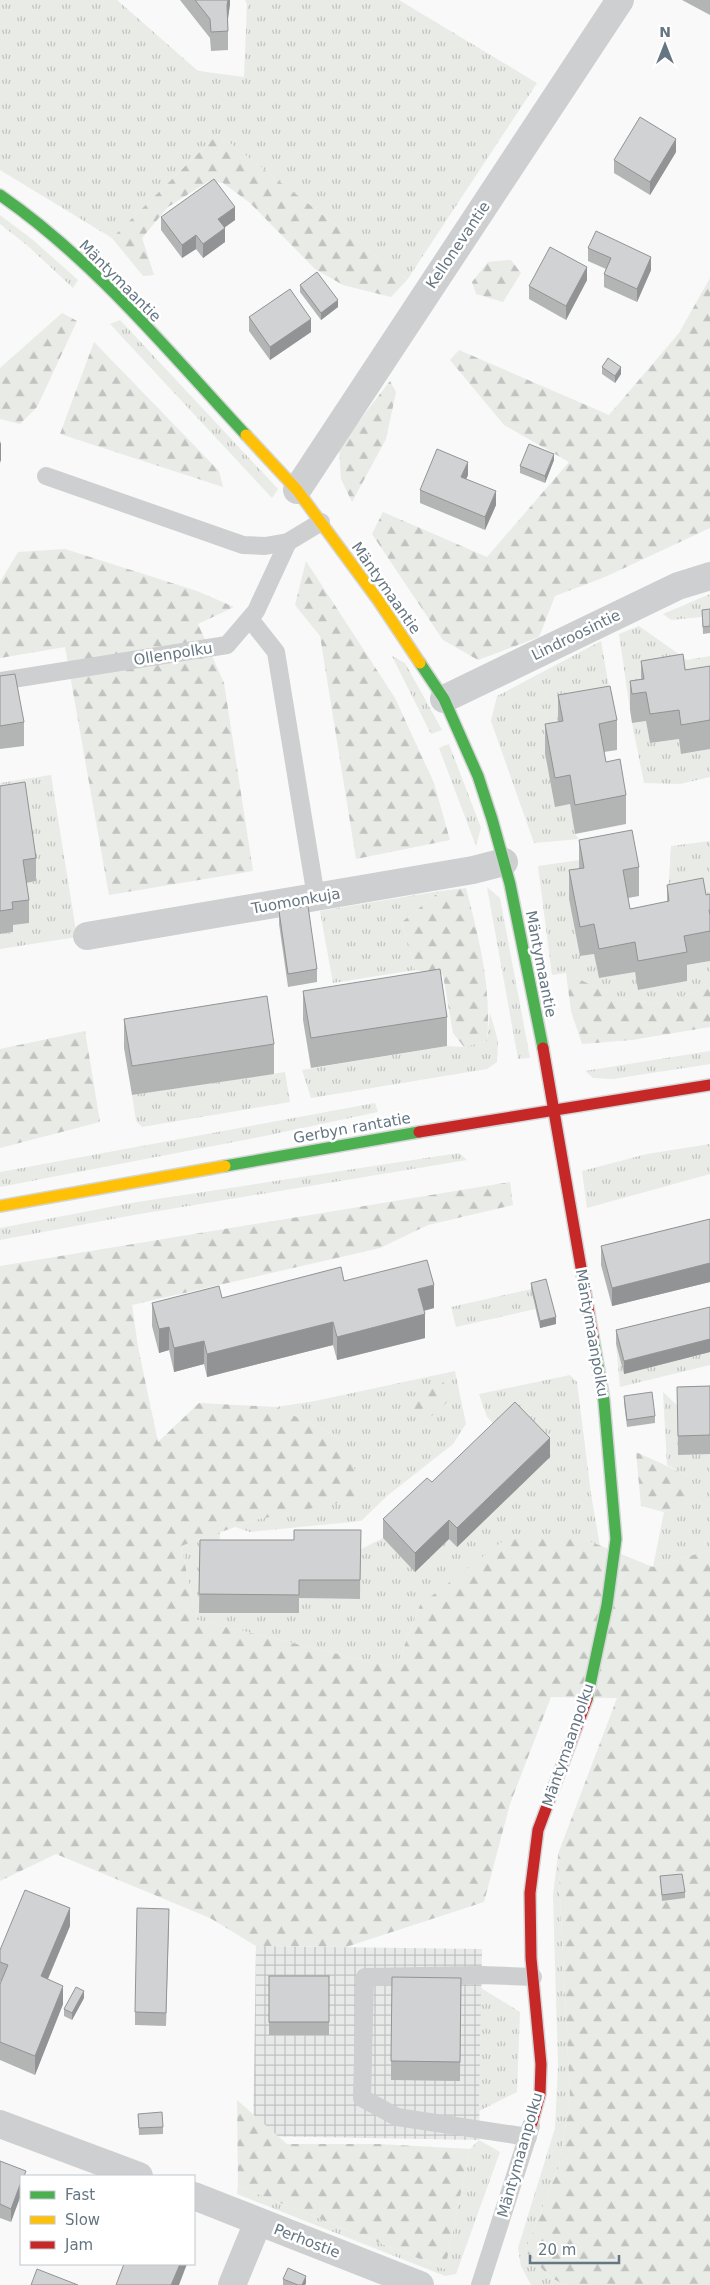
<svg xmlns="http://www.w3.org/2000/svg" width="710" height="2285" viewBox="0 0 710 2285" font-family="'DejaVu Sans',sans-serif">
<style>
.industrial{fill:url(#industrial-grid)}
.grass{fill:url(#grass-tufts)}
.forest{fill:url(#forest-firs)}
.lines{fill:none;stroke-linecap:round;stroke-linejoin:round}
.fast-casing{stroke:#d5d6d7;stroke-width:14}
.slow-casing{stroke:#d5d6d7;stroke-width:14}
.jam-casing{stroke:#d5d6d7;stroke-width:14}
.lane{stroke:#cecfd0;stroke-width:18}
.street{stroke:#cecfd0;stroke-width:28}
.fast{stroke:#4caf50;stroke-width:11}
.slow{stroke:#ffc107;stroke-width:11}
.jam{stroke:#c62828;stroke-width:11}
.wall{fill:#b3b5b5}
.shaded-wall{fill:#929394}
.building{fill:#d0d2d3;stroke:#929394}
.labels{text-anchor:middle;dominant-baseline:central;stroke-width:5;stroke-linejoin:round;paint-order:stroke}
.street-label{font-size:15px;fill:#657683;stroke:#fff}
</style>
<defs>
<pattern id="industrial-grid" width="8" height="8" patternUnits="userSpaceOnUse" patternTransform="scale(1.25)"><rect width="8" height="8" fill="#e8e9e9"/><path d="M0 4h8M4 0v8" fill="none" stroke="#c0c1c2"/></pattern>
<pattern id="grass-tufts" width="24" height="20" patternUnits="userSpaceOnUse" patternTransform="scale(1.25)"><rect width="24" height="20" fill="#e8ebe6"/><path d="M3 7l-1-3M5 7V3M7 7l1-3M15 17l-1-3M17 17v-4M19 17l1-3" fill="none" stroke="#c0c3c0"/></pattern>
<pattern id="forest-firs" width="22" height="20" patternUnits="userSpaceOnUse" patternTransform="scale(1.25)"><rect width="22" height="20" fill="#e8ebe6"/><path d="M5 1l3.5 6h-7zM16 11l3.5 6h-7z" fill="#c0c3c0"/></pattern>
</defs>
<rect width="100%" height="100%" fill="#f9f9f9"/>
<polygon class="industrial" points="256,1946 482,1949 479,2140 253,2136"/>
<g class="grass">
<polygon points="0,0 117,0 198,71 244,77 247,4 245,0 399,0 537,83 407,280 218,134 112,238 0,170"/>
<polygon points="0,215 33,240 78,280 73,288 28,246 0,224"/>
<polygon points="120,320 278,489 272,498 110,324"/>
<polygon points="710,594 710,616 671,620 663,614"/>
<polygon points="639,626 687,660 710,656 710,695 630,710 619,634"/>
<polygon points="601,641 613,710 570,804 575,834 579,839 534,843 491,721 497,696"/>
<polygon points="392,656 405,663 442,730 431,734"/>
<polygon points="646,721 650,743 679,739 682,754 710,749 710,777 680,784 644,783 632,723"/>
<polygon points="449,744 481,828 476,846 439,748"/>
<polygon points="51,775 77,937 0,949 0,934 13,932 12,925 23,883 36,881 0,809 0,783"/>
<polygon points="710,841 710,923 667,914 671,846"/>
<polygon points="580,860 580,956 594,954 599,978 635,972 639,990 686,981 684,966 710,961 710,980 698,991 655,1004 621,999 566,973 552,975 538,866"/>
<polygon points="487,887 500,898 530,1058 518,1059"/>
<polygon points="440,891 402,922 415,970 333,983 320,911"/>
<polygon points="490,1013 498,1041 497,1062 487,1069 311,1098 302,1070 447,1046 464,1047 487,1041"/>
<polygon points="710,1051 710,1064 613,1079 593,1078 585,1071"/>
<polygon points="285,1072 290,1102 142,1127 136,1121 132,1095"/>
<polygon points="375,1103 378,1112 260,1137 0,1187 0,1172"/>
<polygon points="710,1144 710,1174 587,1208 582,1171 647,1154"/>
<polygon points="459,1153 467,1160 134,1215 0,1240 0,1228 131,1203"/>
<polygon points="531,1289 535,1309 456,1327 451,1307"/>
<polygon points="616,1344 624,1374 710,1352 710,1365 620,1387"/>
<polygon points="455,1371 466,1424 453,1444 387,1496 361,1521 250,1532 235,1527 255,1520 340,1438 276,1407 315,1401"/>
<polygon points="570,1375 577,1382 591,1494 600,1546 573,1535 420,1605 396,1668 197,1620 181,1546 220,1532 219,1559 200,1613 299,1613 299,1598 360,1599 361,1549 383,1538 415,1571 449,1539 457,1546 503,1433 487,1417 479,1394"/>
<polygon points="663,1392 677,1405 678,1454 710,1454 710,1550 653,1567 664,1512 687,1502 687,1475 667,1465"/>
<polygon points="558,1854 570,2098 559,2166 525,2251 550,2277 565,2285 531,2285 521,2266 518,2248 555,2128 558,2065 553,1896"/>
<polygon points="481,1988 520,2012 517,2092 479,2111"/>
<polygon points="479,2140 500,2152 456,2274 445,2276 237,2194 238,2186 445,2269 470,2149"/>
</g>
<g class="forest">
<polygon points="218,134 407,280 391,297 343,285 315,269 250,203 223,183 209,181 168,207 142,238 154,275 143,276 112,238"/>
<polygon points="511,260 521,273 503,302 476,294 472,282 488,262"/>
<polygon points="710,278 710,528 605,577 555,596 539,637 478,660 443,640 372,534 383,512 487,557 569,462 504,425 450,360 459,350 609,415 679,333"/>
<polygon points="62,313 77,321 37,407 20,424 0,419 0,368"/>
<polygon points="94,342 219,471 223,487 60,434"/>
<polygon points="390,381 396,392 386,439 352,502 341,479 339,447"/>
<polygon points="65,549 197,591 234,607 198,624 224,683 253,871 109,895 65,647 0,658 0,582 18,552"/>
<polygon points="306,561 395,698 434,783 450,840 356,859 320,636 295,605"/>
<path d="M466,888c13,50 26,101 21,153l-23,6 -11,-14 -10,-58 -28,-5 -13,-48 38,-31z"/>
<polygon points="566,973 621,999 655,1004 698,991 710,980 710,1027 632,1040 582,1044 571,1011"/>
<polygon points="85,1031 100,1122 0,1148 0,1049"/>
<polygon points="510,1182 513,1205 428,1225 380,1248 132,1305 138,1347 158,1442 199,1403 276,1407 340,1438 356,1472 357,1499 255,1520 181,1546 197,1620 396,1668 420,1605 504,1540 574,1535 653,1567 710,1550 710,2285 565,2285 550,2277 525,2251 559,2166 570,2098 558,1854 617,1698 551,1697 510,1804 484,1902 346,1947 256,1946 210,1918 56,1854 0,1881 0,1266"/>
<polygon points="441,1380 454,1394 439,1411 421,1423 413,1413 414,1396"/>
<polygon points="636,1452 687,1475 687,1502 664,1512 641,1506"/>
<polygon points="237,2100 287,2144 379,2144 470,2149 445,2269 238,2186"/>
</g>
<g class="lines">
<g class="fast-casing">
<g id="fast">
<path d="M0,195c94,65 168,156 246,240"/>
<polyline points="420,663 444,699 478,776 492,819 510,884 543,1048"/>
<polyline points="225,1166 419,1132"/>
<polyline points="587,1699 607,1605 616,1539 604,1401 593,1337"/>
</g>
</g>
<g class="slow-casing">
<g id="slow">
<polyline points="246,435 297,490 378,600 420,663"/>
<polyline points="0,1206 225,1166"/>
</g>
</g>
<g class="jam-casing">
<g id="jam">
<polyline points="543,1048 593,1337"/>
<polyline points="419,1132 710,1085"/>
<polyline points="532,2123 540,2094 541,2064 531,1958 530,1893 538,1830 587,1699"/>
</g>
</g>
<g class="lane">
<polyline points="46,476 243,545 265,546 288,542 321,522"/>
<polyline points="250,619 276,652 316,897"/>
<polyline points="0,681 227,645 256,611 288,542"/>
<polyline points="528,2137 397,2117 362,2098 365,1977 481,1975 533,1977"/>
<polyline points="480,2285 531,2126"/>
</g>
<g class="street">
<polyline points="297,490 620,0"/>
<polyline points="444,699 678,586 710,576"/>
<polyline points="87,936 473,870 504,862"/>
<polyline points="0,2124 139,2176"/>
<polyline points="194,2196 420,2285"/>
<polyline points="232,2285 258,2222"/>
</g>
<use href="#fast" class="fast"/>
<use href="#slow" class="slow"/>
<use href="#jam" class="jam"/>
</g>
<g class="wall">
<polygon points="180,0 230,0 228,20 228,50 211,51 210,38"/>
<polygon points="682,0 710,0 710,15"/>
<polygon points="676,152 650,195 614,173 614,160"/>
<polygon points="161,217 235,220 224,228 225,242 203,258 196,249 182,258 161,230"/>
<polygon points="588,248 651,270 637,302 604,287 604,274 606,269 588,261"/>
<polygon points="587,280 566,320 529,299 529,286"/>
<polygon points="300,285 338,307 321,320 300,292"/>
<polygon points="249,317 311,332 270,360 249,331"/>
<polygon points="602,367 621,374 615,383 602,374"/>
<polygon points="554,460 545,483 520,473 520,466"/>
<polygon points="468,475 466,479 496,505 485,530 420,503 420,490"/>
<polygon points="710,609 710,633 703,634 702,610"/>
<polygon points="641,661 685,670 710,666 710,749 681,754 679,739 650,743 646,721 632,723 630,710 630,681 641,679"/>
<polygon points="0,676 24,722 24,746 0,749"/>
<polygon points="558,695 617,720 617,750 604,752 606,762 626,795 626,824 575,834 570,804 555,807 545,753 545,724 558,722"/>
<polygon points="0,786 36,858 36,881 26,883 29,900 29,923 13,925 13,932 0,934"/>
<polygon points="579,840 639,867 639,896 628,898 630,909 667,902 667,885 706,895 710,894 710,961 687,965 687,981 638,990 635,972 599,978 594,954 580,956 569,899 569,870 579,869"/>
<polygon points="279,911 317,969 317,982 288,987 279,924"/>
<polygon points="303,991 447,1017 447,1046 311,1068 303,1020"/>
<polygon points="124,1019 274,1044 274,1074 132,1095 124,1048"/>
<polygon points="710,1219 710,1282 612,1306 601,1265 601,1246"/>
<polygon points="344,1281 434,1308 424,1311 425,1338 337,1360 333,1345 207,1377 204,1364 174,1372 169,1350 159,1353 152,1326 152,1303 222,1298"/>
<polygon points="531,1283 556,1324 540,1328 531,1289"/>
<polygon points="710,1307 710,1352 624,1374 616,1344 616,1330"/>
<polygon points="710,1386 710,1454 678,1455 677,1387"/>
<polygon points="624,1396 655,1416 655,1423 627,1427 624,1403"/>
<polygon points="550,1457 457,1547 449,1539 415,1572 383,1538 383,1519 432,1482"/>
<polygon points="361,1530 360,1599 299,1598 299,1613 199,1613 200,1540 294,1540"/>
<polygon points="660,1876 685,1892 685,1898 662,1901"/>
<polygon points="169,1922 166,2026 135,2025 135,2012"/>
<polygon points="70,1926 48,1979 63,2004 35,2075 0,2060 0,1984 1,1981 0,1981 0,1950"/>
<rect x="269" y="1976" width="60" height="59"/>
<polygon points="461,1978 460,2081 391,2080 391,2061"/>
<polygon points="84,1998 72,2020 64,2016 64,2009"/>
<polygon points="138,2114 163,2127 163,2134 139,2135"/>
<polygon points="0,2161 26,2176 11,2222 0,2218"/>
<polygon points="283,2279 306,2283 305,2285 283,2285"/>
</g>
<g class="shaded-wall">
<polygon points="228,0 230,0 230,5 227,24 227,5"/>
<polygon points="676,139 676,152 650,195 650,182"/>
<polygon points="235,207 235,220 218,232 218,219"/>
<polygon points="225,228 225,242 203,258 203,244"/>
<polygon points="196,235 196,249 182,258 182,245"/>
<polygon points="651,257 651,270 637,302 637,289"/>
<polygon points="587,267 587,280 566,320 566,306"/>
<polygon points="338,300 338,307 321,320 321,313"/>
<polygon points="311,319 311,332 270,360 270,347"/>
<polygon points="621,367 621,374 615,383 615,376"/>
<polygon points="1,441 1,460 0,463 0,444"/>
<polygon points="554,454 554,460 545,483 545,476"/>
<polygon points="468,462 468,475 461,490 461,477"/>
<polygon points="496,491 496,505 485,530 485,517"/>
<polygon points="710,1263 710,1282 612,1306 612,1288"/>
<polygon points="434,1285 434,1308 418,1312 418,1289"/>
<polygon points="425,1314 425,1338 337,1360 337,1337"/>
<polygon points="556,1317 556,1324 540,1328 540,1321"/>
<polygon points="333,1322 333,1345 207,1377 207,1354"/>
<polygon points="169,1327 169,1350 159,1353 159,1329"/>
<polygon points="710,1339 710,1352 624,1374 624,1361"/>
<polygon points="204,1341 204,1364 174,1372 174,1348"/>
<polygon points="550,1438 550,1457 457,1547 457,1528"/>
<polygon points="449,1520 449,1539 415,1572 415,1553"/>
<polygon points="70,1908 70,1926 41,1995 41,1976"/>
<polygon points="63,1986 63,2004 35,2075 35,2056"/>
<polygon points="84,1991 84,1998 72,2020 72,2013"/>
<polygon points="21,2182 21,2195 11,2222 11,2209"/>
<polygon points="180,2264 187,2264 179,2285 171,2285"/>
<polygon points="306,2276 306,2283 305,2285 302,2285"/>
</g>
<g class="building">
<polygon points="195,0 228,0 227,5 228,31 211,32 210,19"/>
<polygon points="640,117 676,139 650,182 614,160"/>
<polygon points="214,179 235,207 218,219 225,228 203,244 196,235 182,245 161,217"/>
<polygon points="596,231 651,257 637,289 604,274 611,258 588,248"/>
<polygon points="550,247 587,267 566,306 529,286"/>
<polygon points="317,272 338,300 321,313 300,285"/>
<polygon points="290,289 311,319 270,347 249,317"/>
<polygon points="608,358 621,367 615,376 602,367"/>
<polygon points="529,444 554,454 545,476 520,466"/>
<polygon points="437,449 468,462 461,477 496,491 485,517 420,490"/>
<polygon points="710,609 710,626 703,627 702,610"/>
<polygon points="683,654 685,670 710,666 710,720 681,725 679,710 650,714 646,692 632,694 630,681 644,679 641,661"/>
<polygon points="15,674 24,722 0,726 0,676"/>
<polygon points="610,686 617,720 599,724 606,762 620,759 626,795 575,805 570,775 555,778 545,724 563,721 558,695"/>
<polygon points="25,782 36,858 23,860 29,900 12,902 13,909 0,911 0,786"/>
<polygon points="632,830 639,867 623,870 630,909 669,901 667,885 703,878 706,895 710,894 710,910 709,910 710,915 710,931 684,936 687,952 638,961 635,942 599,949 594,924 580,927 569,870 584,868 579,840"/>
<polygon points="308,906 317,969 288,974 279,911"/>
<polygon points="440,969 447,1017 311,1038 303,991"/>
<polygon points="267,996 274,1044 132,1066 124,1019"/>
<polygon points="710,1219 710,1263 612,1288 601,1246"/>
<polygon points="427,1260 434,1285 418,1289 425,1314 337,1337 333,1322 207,1354 204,1341 174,1348 169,1327 159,1329 152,1303 219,1286 222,1298 341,1267 344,1281"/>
<polygon points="546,1279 556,1317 540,1321 531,1283"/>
<polygon points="710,1307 710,1339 624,1361 616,1330"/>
<polygon points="710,1386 710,1435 678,1436 677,1387"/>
<polygon points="652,1392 655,1416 627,1420 624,1396"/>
<polygon points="515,1402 550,1438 457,1528 449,1520 415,1553 383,1519 427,1478 432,1482"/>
<polygon points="294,1530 361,1530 360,1580 299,1580 299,1595 199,1594 200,1540 294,1540"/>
<polygon points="682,1874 685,1892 662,1895 660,1876"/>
<polygon points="25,1890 70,1908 41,1976 63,1986 35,2056 0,2042 0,1984 8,1965 0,1962 0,1950"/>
<polygon points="137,1908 169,1909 166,2013 135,2012"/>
<rect x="269" y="1976" width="60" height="46"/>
<polygon points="392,1977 461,1978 460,2062 391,2061"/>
<polygon points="76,1987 84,1991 72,2013 64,2009"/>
<polygon points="162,2112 163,2127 139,2128 138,2114"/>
<polygon points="0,2161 26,2171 24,2176 21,2176 21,2182 11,2209 0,2204"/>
<polygon points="124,2264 180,2264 171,2285 116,2285"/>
<polygon points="288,2268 306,2276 302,2285 298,2285 283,2279"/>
<polygon points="37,2269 78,2285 31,2285"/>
</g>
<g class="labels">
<g class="street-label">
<text transform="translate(458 245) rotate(-56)">Kellonevantie</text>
<text transform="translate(120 281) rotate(45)">Mäntymaantie</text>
<text transform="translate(386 588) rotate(55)">Mäntymaantie</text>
<text transform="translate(576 635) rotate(-26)">Lindroosintie</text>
<text transform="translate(173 654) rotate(-9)">Ollenpolku</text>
<text transform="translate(296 901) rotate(-10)">Tuomonkuja</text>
<text transform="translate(541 964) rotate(79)">Mäntymaantie</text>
<text transform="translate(352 1128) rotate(-10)">Gerbyn rantatie</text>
<text transform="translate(592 1333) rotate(80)">Mäntymaanpolku</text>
<text transform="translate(568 1745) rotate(-71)">Mäntymaanpolku</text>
<text transform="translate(520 2155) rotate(-74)">Mäntymaanpolku</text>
<text transform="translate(307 2241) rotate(21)">Perhostie</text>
</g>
</g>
<rect x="20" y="2175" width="175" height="90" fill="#ffffff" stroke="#c1c8cd"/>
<rect x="30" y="2191" width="25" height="8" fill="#4caf50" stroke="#c1c8cd"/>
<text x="65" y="2200" font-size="15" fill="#657683">Fast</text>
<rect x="30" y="2216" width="25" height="8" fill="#ffc107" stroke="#c1c8cd"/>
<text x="65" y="2225" font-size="15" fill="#657683">Slow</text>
<rect x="30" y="2241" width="25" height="8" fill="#c62828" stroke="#c1c8cd"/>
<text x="65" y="2250" font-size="15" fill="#657683">Jam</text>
<g transform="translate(665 45)" stroke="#ffffff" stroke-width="4" paint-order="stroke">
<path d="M0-4L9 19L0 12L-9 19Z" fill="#657683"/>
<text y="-8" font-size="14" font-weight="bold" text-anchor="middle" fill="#657683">N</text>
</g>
<path d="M530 2255v8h89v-8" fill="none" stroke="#657683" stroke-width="2.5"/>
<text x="538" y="2255" font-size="15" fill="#657683" stroke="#ffffff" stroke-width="4" paint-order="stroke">20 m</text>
</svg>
